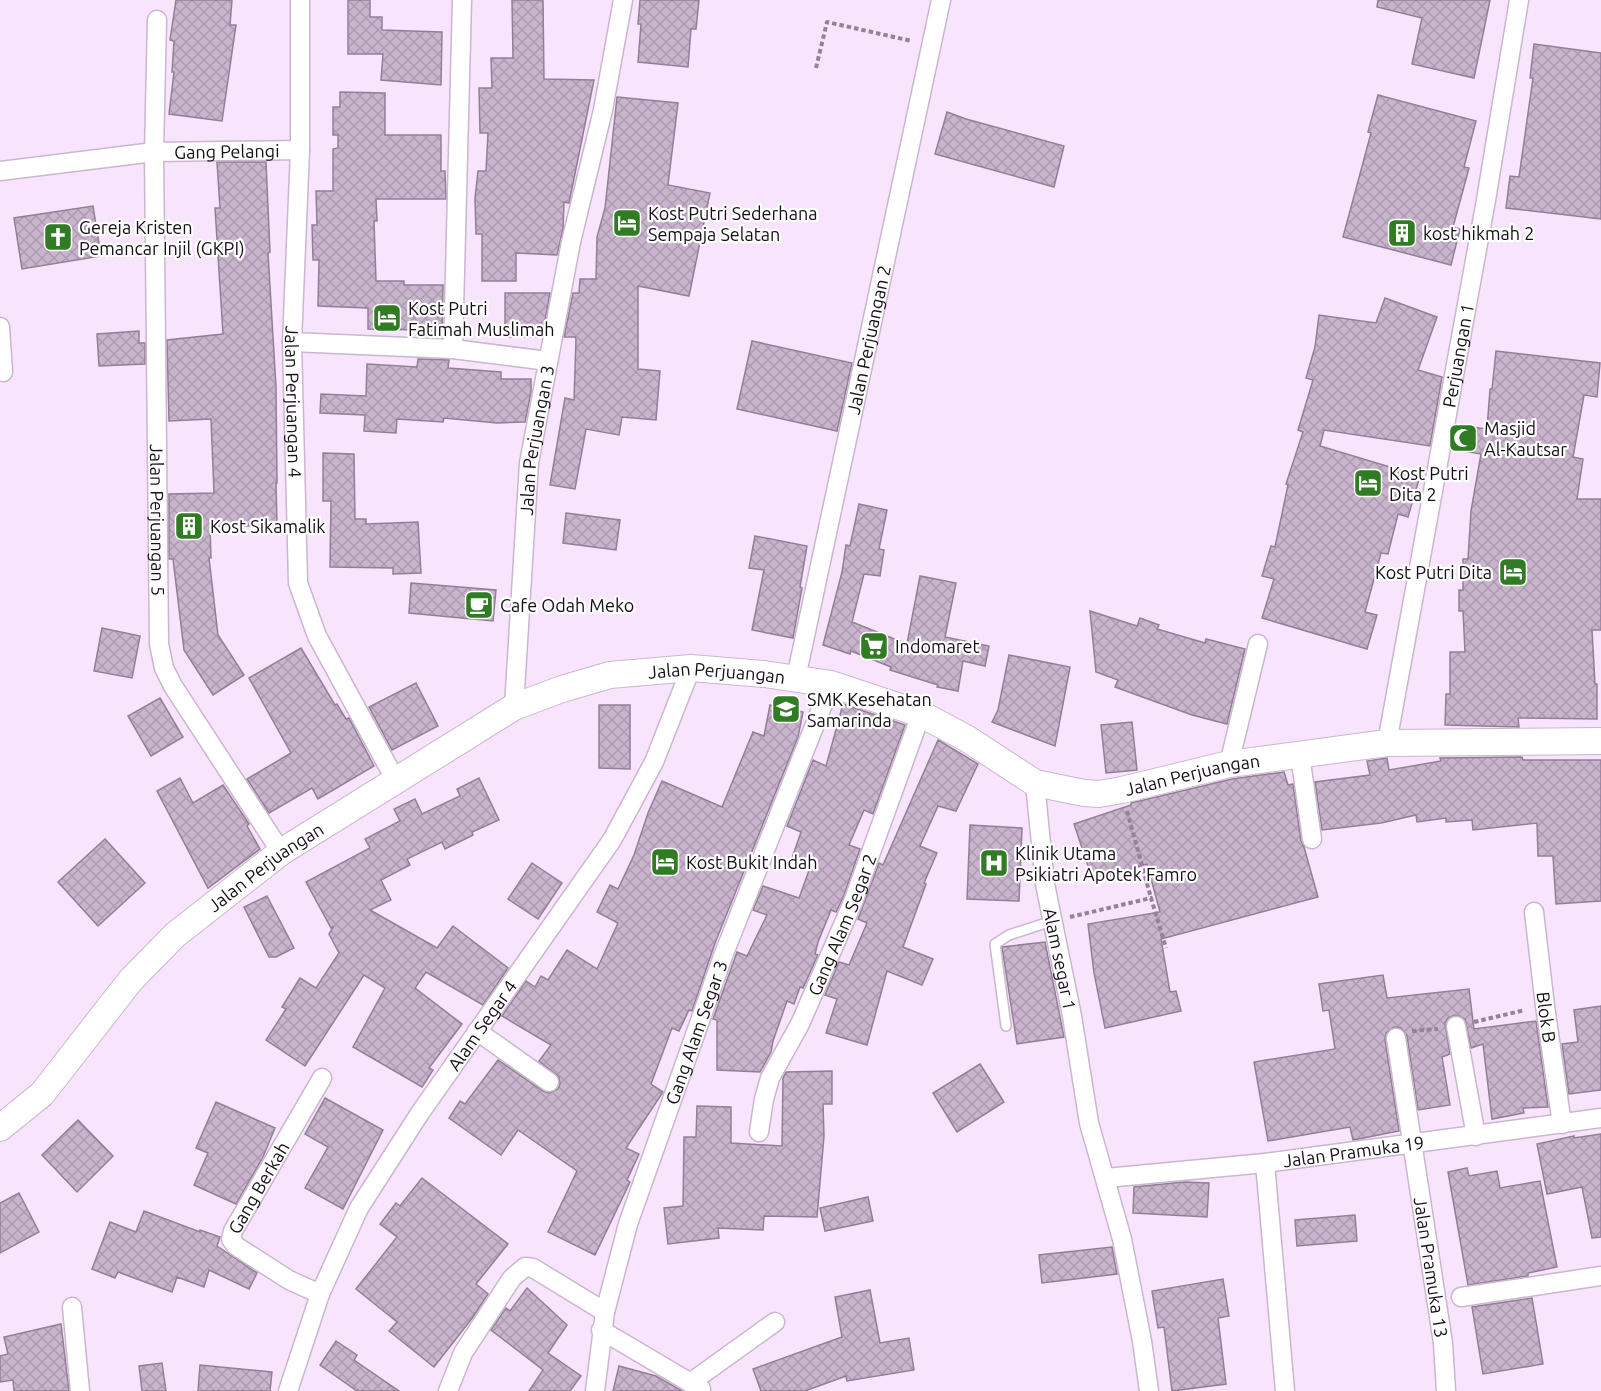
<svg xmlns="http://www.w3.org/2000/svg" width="1601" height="1391" viewBox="0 0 1601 1391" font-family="Ubuntu,sans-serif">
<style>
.building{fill:url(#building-cross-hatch);stroke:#927f96;stroke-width:1.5}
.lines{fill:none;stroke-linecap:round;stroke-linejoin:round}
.lane-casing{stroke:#cbb6cf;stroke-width:12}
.street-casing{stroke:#cbb6cf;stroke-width:21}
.secondary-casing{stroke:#cbb6cf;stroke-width:28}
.path{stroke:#928495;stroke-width:4;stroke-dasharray:4.5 3;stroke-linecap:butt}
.lane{stroke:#fff;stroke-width:9}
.street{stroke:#fff;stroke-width:18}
.secondary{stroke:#fff;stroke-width:26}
.labels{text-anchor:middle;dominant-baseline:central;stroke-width:4.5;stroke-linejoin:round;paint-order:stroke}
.street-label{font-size:18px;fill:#150e16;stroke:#fff}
.poi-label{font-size:18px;fill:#150e16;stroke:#fff;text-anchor:start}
</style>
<defs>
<pattern id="building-cross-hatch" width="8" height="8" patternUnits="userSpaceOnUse" patternTransform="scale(1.5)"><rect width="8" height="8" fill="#c9b4cd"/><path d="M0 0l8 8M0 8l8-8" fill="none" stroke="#ac9aaf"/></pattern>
</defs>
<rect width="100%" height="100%" fill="#f9e4fe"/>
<g class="building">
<polygon points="176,0 232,0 230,25 236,25 222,121 169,114 174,72 172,72 174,41 170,40"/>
<polygon points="348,0 370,0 370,17 382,17 382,30 442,32 441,85 381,80 383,54 348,54"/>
<polygon points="512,0 543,0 544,79 594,80 569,203 564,202 563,229 557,255 516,253 516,281 482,281 482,234 476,234 475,198 478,171 486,171 488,133 480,133 479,88 492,88 491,58 513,58"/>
<polygon points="640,0 699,0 696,29 691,29 688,67 638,62 641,24 638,24"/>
<polygon points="1378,0 1490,0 1474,78 1412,64 1422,18 1377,7"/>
<polygon points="1534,44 1601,53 1601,219 1506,208 1510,176 1519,177 1533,78 1530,78"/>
<polygon points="340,92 385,93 385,135 441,135 441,171 445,171 446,199 376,199 377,221 374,221 376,281 404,281 404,285 443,285 442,337 422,336 423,330 368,329 368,308 318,306 319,260 313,260 312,225 317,225 316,191 333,191 333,149 338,148 338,135 333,135 333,107 340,107"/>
<polygon points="1378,95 1476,121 1464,167 1469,168 1453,227 1460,229 1451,265 1343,237 1371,133 1368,132"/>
<polygon points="617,97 678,103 668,185 710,193 689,296 638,286 638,369 660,371 656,420 622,417 619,435 586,429 575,489 550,485 565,398 574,400 576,339 575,337 564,337 573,293 579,293 580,279 596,279 597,237 605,208"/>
<polygon points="947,112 966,119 1064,146 1054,187 935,154"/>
<polygon points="217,162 266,162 270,252 268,253 276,387 277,483 276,483 277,525 210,527 211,558 209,558 218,635 244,675 213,695 184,650 173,559 169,559 169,494 214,493 211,419 169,421 167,340 223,334 215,208 220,208"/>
<polygon points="93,206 101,256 22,269 14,218"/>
<polygon points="505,293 550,293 542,337 505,337"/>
<polygon points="1385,298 1437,317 1418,370 1442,377 1430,446 1324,430 1320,446 1420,476 1408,517 1398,514 1388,554 1381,553 1365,612 1377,615 1367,649 1262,618 1274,579 1262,576 1271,546 1275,547 1288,485 1286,484 1303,432 1298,430 1313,380 1306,378 1315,347 1319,315 1376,323"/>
<polygon points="139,331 139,343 145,343 145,364 99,366 97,334"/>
<polygon points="752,341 852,363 837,431 737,409"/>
<polygon points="1496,351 1600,363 1597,397 1584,395 1573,457 1583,459 1577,499 1601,499 1601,630 1592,630 1595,684 1597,684 1597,719 1518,718 1519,727 1445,725 1446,694 1450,694 1450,652 1465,652 1463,611 1459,611 1459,590 1463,590 1463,559 1468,559 1471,511 1481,454 1452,449 1456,425 1487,429 1490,389 1492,389"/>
<polygon points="418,359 449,360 448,368 501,372 501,379 531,379 531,392 525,422 497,423 444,418 443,422 397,419 396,433 364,431 365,415 320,413 321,394 366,396 367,364 417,367"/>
<polygon points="323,453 354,454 355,519 366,519 366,524 418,522 421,573 393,574 393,568 330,567 331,501 323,501"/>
<polygon points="859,504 887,510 879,549 884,550 880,576 864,574 852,622 907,644 920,576 956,583 945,637 989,646 985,666 963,661 958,691 937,687 938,685 890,670 891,667 851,651 850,654 823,645 842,572 846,545 850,546"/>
<polygon points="566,513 620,520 616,550 563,543"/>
<polygon points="755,536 807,546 800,587 802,588 793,638 752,630 764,570 749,568"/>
<polygon points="411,583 496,590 493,621 409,613"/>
<polygon points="1090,611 1137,626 1140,618 1159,625 1157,629 1205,643 1206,639 1245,649 1227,724 1192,715 1115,687 1118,680 1096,672"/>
<polygon points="102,628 140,636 132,678 94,671"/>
<polygon points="301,648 335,705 337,704 346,719 349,718 374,766 318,799 312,788 269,813 247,779 291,753 249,678"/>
<polygon points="1009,655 1070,667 1055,746 992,722 998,710"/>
<polygon points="416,683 438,726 392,750 369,707"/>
<polygon points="160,698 183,737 151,756 128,716"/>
<polygon points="843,704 905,725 873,814 864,810 849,845 860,849 843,898 836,912 831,910 818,942 815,954 818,955 803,988 800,987 794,1004 787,1001 773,1041 771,1052 760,1072 717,1070 717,1020 713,1019 737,952 747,956 767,915 753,910 763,886 799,898 811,865 792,858 801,832 787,826 813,760 826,766"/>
<polygon points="599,705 630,705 630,769 599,768"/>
<polygon points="770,705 803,712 798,737 715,943 692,1011 689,1010 679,1031 672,1028 651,1084 663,1092 626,1148 639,1154 627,1180 630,1182 595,1255 548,1232 577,1171 518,1130 501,1155 449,1118 460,1101 465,1104 498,1060 543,1091 549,1093 558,1089 560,1084 559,1077 539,1061 551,1045 502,1016 526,981 535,987 541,976 548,980 567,950 597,969 618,923 597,912 610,885 618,889 634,855 648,813 662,781 722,807 753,732 764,736"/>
<polygon points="1132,722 1137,770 1106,773 1101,725"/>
<polygon points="938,740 978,764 956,811 938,806 920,846 937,853 924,883 926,884 903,947 933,959 922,985 887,971 867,1045 826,1033 837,999 825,995 839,962 849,965 867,923 858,919 879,863 883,865"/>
<polygon points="1522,757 1523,760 1601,760 1601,901 1556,904 1553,856 1538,856 1537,823 1473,830 1472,820 1446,822 1446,818 1417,822 1416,815 1381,823 1322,830 1315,782 1370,775 1367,761 1387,758 1389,770 1441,761 1440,758"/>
<polygon points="1284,772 1288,785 1293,784 1301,841 1304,847 1318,897 1161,939 1170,992 1176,991 1181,1011 1105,1028 1094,973 1088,924 1160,912 1147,864 1093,881 1074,824 1131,805 1131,803 1232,779"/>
<polygon points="180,778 193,803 223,785 249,824 247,826 260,849 208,888 157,791"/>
<polygon points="479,778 499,820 472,832 473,835 445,849 442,842 407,859 410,865 381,880 391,900 370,910 437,948 453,926 508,968 483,1005 426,972 415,988 462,1024 429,1068 433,1070 422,1087 353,1047 385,988 364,975 305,1066 266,1040 286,1009 282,1007 300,978 316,988 339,953 329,934 333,927 331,928 306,882 370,848 365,839 400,821 394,809 415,799 422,814 460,796 457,789"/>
<polygon points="970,825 1022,828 1019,901 967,899"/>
<polygon points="105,839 145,883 98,926 58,882"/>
<polygon points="532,863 562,883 538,919 508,899"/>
<polygon points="267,896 294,948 276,957 269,957 244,907"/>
<polygon points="1045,942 1064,1037 1017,1044 1002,947"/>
<polygon points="1383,975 1387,998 1469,989 1474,1029 1536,1021 1548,1107 1523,1108 1524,1113 1492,1119 1483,1044 1471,1048 1465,1019 1455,1015 1448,1018 1445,1023 1450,1054 1442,1057 1450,1105 1418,1110 1407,1036 1401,1028 1394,1027 1386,1033 1385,1040 1399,1131 1353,1140 1350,1127 1268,1141 1254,1062 1335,1049 1329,1010 1323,1011 1319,984"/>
<polygon points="1601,1006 1601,1090 1569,1094 1562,1044 1578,1042 1574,1010"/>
<polygon points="980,1064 1004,1102 957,1132 933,1093"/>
<polygon points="832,1071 832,1104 823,1104 824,1136 817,1217 764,1216 763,1230 718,1228 719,1238 668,1244 664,1208 683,1206 684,1137 696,1137 697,1106 731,1107 731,1143 782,1146 783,1078 786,1072"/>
<polygon points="325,1098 383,1130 343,1209 305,1188 328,1147 305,1134"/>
<polygon points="216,1102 275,1128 263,1157 236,1204 194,1185 208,1153 196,1148"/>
<polygon points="78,1120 113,1156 77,1192 42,1155"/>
<polygon points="1601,1134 1601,1237 1592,1238 1582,1187 1547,1194 1537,1144 1574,1136 1574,1138"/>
<polygon points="1467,1168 1469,1176 1497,1171 1500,1188 1540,1181 1557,1267 1528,1273 1528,1276 1468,1285 1448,1172"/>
<polygon points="422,1178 508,1244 476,1284 488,1294 473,1317 434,1367 389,1331 397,1322 356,1289 397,1237 380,1224 396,1203 400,1206"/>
<polygon points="1184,1182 1209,1183 1207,1217 1133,1213 1134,1187"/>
<polygon points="19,1193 39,1232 0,1253 0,1203"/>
<polygon points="868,1197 873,1221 825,1231 820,1208"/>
<polygon points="144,1211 200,1232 200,1230 220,1237 217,1246 257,1273 249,1289 209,1270 204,1287 177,1277 172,1292 118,1272 115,1278 92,1269 110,1222 136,1232"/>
<polygon points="1355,1215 1357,1241 1297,1246 1295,1220"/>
<polygon points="1112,1247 1117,1274 1042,1283 1039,1255"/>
<polygon points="1223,1279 1229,1316 1218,1318 1226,1384 1172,1391 1164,1327 1158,1328 1152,1291"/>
<polygon points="527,1288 567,1325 548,1353 581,1376 570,1391 529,1391 543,1370 491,1330 506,1308 510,1311"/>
<polygon points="870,1290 880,1343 909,1338 914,1370 847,1381 846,1376 805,1391 761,1391 753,1369 842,1337 835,1297"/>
<polygon points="1532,1298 1543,1364 1483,1374 1472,1307"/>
<polygon points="61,1324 69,1391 14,1391 13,1380 0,1382 0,1356 8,1354 4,1337"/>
<polygon points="336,1341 357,1355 354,1360 399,1391 357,1391 320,1365"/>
<polygon points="162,1363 166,1391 142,1391 139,1366"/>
<polygon points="200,1365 272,1372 270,1391 198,1391"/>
<polygon points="619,1366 656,1376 682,1391 613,1391"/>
</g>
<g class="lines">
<g class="lane-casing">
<polyline id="lane" points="1006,1026 995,944 1009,935 1052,921"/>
</g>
<g class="street-casing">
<g id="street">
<path id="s1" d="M300,0v150l-8,192 6,241 19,53 79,145"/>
<path id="s2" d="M157,20l-3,132 5,492 5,24 9,18 108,166"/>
<path id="s3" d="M0,171l154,-19 146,-2"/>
<polyline points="0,327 3,372"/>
<polyline points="292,342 453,349 548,361"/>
<polyline points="453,349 462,0"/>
<path id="s4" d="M796,678l145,-678"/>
<path id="s5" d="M514,707l15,-244 42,-221 32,-132 20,-110"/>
<path id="s6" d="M1387,743l99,-543 33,-200"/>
<polyline points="1300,755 1312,839"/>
<polyline points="1229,764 1258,644"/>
<path id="s7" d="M1035,783l10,101 27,132 17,107 33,116 20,102 7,50"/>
<path id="s8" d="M1534,912l11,94 17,118"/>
<polyline points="1456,1026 1476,1136"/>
<polyline points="477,1031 549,1082"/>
<path id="s9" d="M1396,1038l47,305 3,48"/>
<path id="s10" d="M759,1132l5,-33 6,-21 30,-54 53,-122 68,-188"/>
<polyline points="1265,1163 1285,1391"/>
<path id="s11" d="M1106,1178l159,-15 336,-45"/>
<path id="s12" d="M320,1294l-31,-14 -53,-34 -5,-7 2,-8 89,-153"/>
<polyline points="1461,1297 1601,1276"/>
<polyline points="72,1307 80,1391"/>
<polyline points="601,1330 701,1389"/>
<polyline points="690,1383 775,1322"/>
<path id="s13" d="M288,1391l32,-97 39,-86 61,-95 192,-273 42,-78 37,-94"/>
<polyline points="448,1391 463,1353 512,1278 525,1267 533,1268 605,1312"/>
<path id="s14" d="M595,1391l10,-79 23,-88 95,-268 108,-272"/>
</g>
</g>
<g class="secondary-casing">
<g id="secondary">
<path id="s15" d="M0,1128l42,-34 88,-113 45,-46 106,-83 233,-145 48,-18 48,-14 81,-7 73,6 67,10 90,30 45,24 69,45 49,10 15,1 23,-4 107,-26 158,-21 214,-2"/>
</g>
</g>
<g class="path">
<polyline points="816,68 827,22 912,41"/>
<polyline points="1127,811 1151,898"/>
<polyline points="1070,917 1151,898 1166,948"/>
<polyline points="1474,1022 1525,1010"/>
<polyline points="1412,1031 1438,1029"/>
</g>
<use href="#lane" class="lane"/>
<use href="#street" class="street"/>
<use href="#secondary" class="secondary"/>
</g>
<defs>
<g id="hotel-square" transform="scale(1.5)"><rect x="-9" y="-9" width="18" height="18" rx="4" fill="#307c23" stroke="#fff"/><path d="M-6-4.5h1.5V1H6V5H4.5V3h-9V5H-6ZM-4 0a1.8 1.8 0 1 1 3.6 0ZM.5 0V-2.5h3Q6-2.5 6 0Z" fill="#fff"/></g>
<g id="building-square" transform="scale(1.5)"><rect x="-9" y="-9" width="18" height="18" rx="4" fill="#307c23" stroke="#fff"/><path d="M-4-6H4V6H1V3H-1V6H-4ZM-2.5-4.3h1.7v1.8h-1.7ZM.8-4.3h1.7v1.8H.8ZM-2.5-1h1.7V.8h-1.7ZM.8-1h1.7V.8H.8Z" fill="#fff"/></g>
<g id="church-square" transform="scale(1.5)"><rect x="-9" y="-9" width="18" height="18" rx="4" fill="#307c23" stroke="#fff"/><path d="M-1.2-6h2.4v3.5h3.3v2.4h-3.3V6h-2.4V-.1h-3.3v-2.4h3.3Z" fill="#fff"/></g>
<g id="mosque-square" transform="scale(1.5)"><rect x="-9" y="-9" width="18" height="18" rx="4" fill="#307c23" stroke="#fff"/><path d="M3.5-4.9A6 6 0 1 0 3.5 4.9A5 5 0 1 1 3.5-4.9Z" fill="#fff"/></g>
<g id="cafe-square" transform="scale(1.5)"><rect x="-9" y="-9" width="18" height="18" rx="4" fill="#307c23" stroke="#fff"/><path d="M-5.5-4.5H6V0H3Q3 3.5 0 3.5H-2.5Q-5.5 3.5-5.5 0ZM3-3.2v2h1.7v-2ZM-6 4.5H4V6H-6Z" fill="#fff"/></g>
<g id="supermarket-square" transform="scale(1.5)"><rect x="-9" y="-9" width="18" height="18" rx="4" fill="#307c23" stroke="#fff"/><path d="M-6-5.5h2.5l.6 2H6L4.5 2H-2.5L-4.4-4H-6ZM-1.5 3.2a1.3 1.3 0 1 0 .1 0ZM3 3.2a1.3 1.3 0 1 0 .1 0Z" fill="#fff"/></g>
<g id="school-square" transform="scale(1.5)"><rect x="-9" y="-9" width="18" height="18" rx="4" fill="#307c23" stroke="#fff"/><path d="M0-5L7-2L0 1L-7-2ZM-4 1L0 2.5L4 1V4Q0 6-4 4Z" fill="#fff"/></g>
<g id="hospital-square" transform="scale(1.5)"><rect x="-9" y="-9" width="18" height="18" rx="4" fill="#307c23" stroke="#fff"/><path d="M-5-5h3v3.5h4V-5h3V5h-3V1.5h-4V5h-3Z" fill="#fff"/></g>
</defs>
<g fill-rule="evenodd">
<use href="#hotel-square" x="627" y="223"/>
<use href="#building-square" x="1402" y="233"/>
<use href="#church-square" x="58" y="237"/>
<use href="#hotel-square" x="387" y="318"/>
<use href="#mosque-square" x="1463" y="438"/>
<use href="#hotel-square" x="1368" y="483"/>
<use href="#building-square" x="189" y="526"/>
<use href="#hotel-square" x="1513" y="572"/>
<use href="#cafe-square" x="479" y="605"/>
<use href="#supermarket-square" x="874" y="646"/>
<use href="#school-square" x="786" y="709"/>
<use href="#hotel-square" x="665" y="862"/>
<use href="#hospital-square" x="994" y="863"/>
</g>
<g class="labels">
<g class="street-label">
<text stroke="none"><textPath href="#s3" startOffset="228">Gang Pelangi</textPath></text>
<text stroke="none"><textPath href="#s4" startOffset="346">Jalan Perjuangan 2</textPath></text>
<text stroke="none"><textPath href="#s6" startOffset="394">Perjuangan 1</textPath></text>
<text stroke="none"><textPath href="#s1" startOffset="402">Jalan Perjuangan 4</textPath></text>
<text stroke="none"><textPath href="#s5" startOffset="268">Jalan Perjuangan 3</textPath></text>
<text stroke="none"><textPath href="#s2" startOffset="500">Jalan Perjuangan 5</textPath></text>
<text stroke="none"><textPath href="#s15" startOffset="879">Jalan Perjuangan</textPath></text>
<text stroke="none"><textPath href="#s15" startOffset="1383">Jalan Perjuangan</textPath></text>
<text stroke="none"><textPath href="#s15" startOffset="375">Jalan Perjuangan</textPath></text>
<text stroke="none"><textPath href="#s10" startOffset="225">Gang Alam Segar 2</textPath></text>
<text stroke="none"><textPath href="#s7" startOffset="178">Alam segar 1</textPath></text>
<text stroke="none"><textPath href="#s8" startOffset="106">Blok B</textPath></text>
<text stroke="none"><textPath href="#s13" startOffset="417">Alam Segar 4</textPath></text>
<text stroke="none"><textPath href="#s14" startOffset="374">Gang Alam Segar 3</textPath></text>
<text stroke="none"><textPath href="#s11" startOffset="249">Jalan Pramuka 19</textPath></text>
<text stroke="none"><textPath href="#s12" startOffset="164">Gang Berkah</textPath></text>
<text stroke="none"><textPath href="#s9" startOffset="232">Jalan Pramuka 13</textPath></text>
</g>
<g class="poi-label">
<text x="648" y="213">Kost Putri Sederhana<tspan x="648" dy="21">Sempaja Selatan</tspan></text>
<text x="79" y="227">Gereja Kristen<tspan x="79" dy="21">Pemancar Injil (GKPI)</tspan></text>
<text x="1423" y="233">kost hikmah 2</text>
<text x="408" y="308">Kost Putri<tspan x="408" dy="21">Fatimah Muslimah</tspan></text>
<text x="1484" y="428">Masjid<tspan x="1484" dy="21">Al-Kautsar</tspan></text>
<text x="1389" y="473">Kost Putri<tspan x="1389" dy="21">Dita 2</tspan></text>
<text x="210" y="526">Kost Sikamalik</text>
<text x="1492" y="572" text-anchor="end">Kost Putri Dita</text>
<text x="500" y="605">Cafe Odah Meko</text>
<text x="895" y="646">Indomaret</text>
<text x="807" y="699">SMK Kesehatan<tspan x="807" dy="21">Samarinda</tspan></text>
<text x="1015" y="853">Klinik Utama<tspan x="1015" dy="21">Psikiatri Apotek Famro</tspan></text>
<text x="686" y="862">Kost Bukit Indah</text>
</g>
</g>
</svg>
